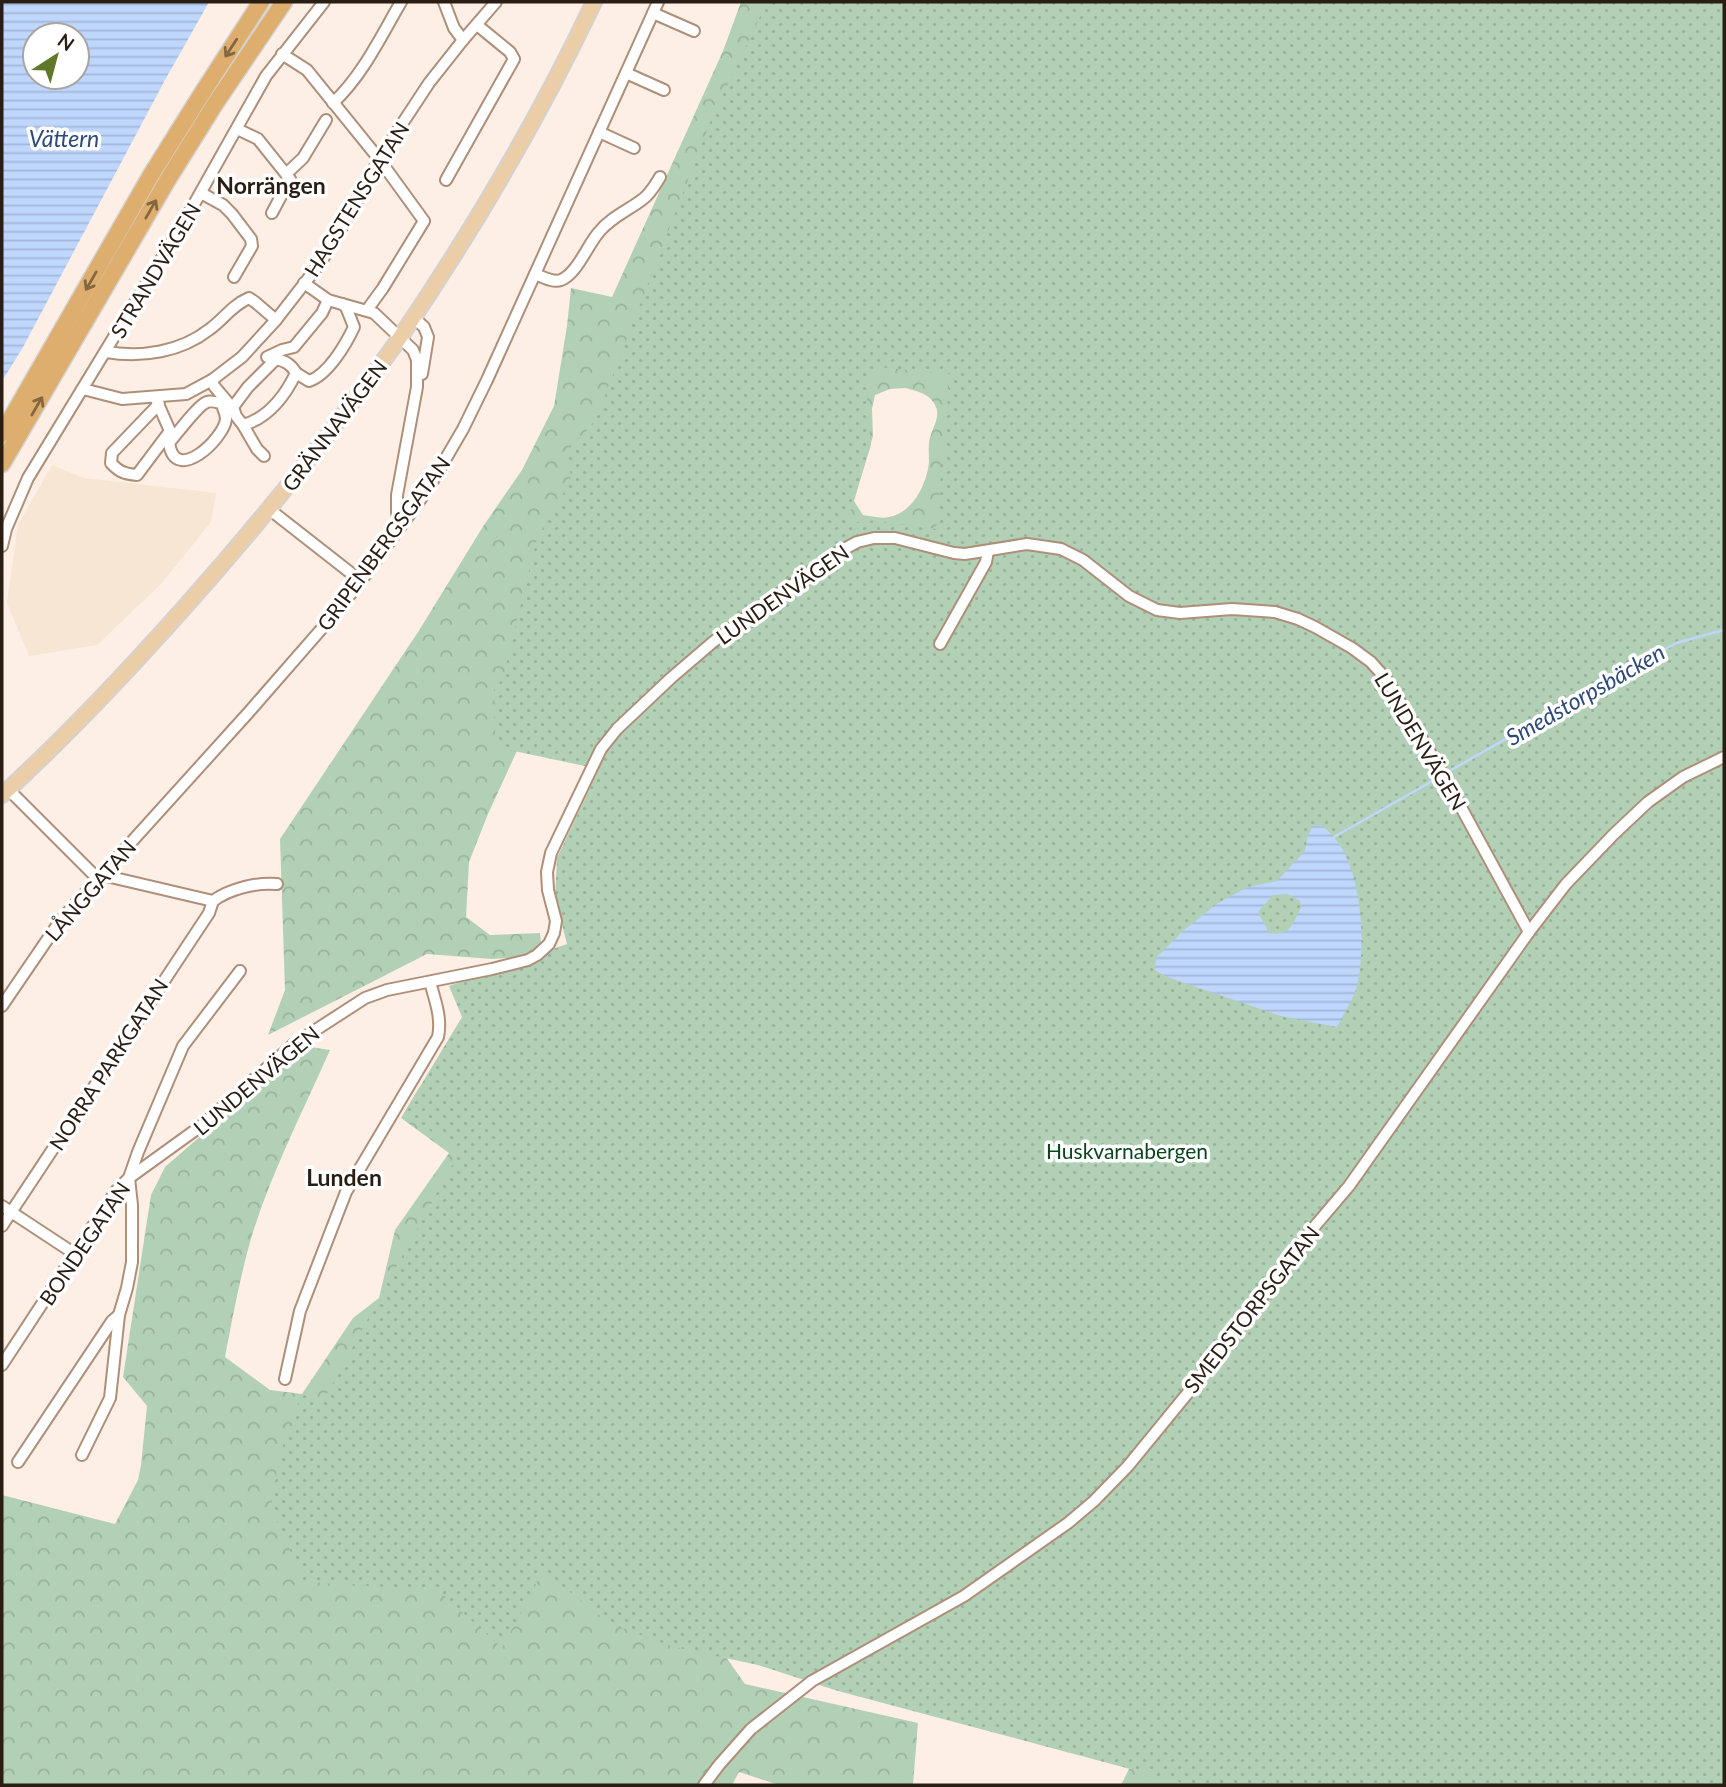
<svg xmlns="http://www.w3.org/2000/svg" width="1726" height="1787" viewBox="0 0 1726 1787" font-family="Lato,sans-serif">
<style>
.education{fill:#f6e6d3}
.forest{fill:url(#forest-crowns);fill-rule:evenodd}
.park{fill:url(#park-dots);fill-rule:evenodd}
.water{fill:url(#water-rules);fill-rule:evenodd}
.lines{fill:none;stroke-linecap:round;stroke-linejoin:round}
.stream{stroke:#bfd6fd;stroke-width:2.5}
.minor-casing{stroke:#ae8f79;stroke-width:14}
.major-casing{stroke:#d4d2d0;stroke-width:18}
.highway-casing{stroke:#d4d2d0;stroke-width:19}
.minor{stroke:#fff;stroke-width:10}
.major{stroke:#ebcea8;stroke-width:14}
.highway{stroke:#deae6e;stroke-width:16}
.oneway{stroke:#846641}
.labels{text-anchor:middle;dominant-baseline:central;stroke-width:7;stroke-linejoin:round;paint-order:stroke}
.street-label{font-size:21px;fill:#291d14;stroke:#fff}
.park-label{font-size:21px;fill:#09451d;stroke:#fff}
.water-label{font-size:23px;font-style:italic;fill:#2e4a7b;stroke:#fff}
.neighbourhood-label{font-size:23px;font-weight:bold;fill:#291d14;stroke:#fff}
</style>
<defs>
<pattern id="forest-crowns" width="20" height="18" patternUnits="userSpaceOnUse" patternTransform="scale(1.75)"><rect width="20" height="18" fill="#b2d0b6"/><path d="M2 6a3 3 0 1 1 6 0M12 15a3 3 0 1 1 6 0" fill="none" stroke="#99b29c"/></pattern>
<pattern id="park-dots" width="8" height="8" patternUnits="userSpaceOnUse" patternTransform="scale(1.75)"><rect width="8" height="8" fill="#b2d0b6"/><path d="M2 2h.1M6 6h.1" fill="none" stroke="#99b29c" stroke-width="1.8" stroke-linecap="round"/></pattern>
<pattern id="water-rules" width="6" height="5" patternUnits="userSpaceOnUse" patternTransform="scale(1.75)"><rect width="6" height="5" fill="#bfd6fd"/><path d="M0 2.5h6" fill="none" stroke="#a4b7d8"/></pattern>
</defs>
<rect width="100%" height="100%" fill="#fdefe6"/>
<polygon class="education" points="52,465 84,478 216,493 211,522 161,584 97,645 29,656 7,603 18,525"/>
<g class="forest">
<path d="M741,2h983l-1066,1559 87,123 173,39 -5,62h-134l-40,-13 -7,13h-730v-290l113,29 23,-44 3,-15 6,-59 -24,-29 28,-182 14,-28 139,-121 26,4c-26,59 -57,119 -77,182 -12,40 -20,83 -28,125l45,33 32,4 51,-76 26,-20 16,-68 54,-77 -48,-35 18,-30 144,-137 7,-13 -10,-38 -3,-42 48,-88 -83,-30 -34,74 -19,48 -3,55 24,18 50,-2 1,10 -7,7 -15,7 -27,2 -65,-5 -159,81 17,-45 -5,-151 138,-207 66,-107 38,-55 32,-64 13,-80 4,-38 41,9 111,-246zM905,388c12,3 26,6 31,19 5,11 -6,24 -7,36 -1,8 1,18 -1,26 -4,20 -17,44 -39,48 -8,2 -18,-1 -26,-2l-9,-14 19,-65 -1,-27 3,-14 15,-6z"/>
<polygon points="1142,1743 1225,1785 1121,1785"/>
</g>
<path class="park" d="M767,2h957v1783h-534l-352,-94 -80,-26 -84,-18 -63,-23 -68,-53 -41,77 -64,-58 -134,-8 -33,-75 6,-37 9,-36 16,-40 21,7 137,-250 -56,-38 58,-96 -13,-31 118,-42 -12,-46 2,-40 42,-89 -104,-22 -1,-57 9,-12 34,-140 33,-56c2,-10 -2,-19 -1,-29 1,-10 12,-16 18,-23 4,-4 7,-9 10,-14l114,-296zM877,367l73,7 -14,155 -69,-9 -21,5 25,-80 -5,-55z"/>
<g class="water">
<path d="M2,2h207l-44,78 -143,269 -20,32zM35,35h42v42h-42z"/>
<path d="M1321,825c9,7 19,18 24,29 17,36 20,90 13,128 -3,15 -14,31 -21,45l-56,-11 -114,-39 -12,-7 1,-12 28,-28 34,-27 30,-16 29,-6 28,-30 2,-13 6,-12zM1287,894l12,6 3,6c-5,9 -8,18 -16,26l-11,2 -7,-3 -10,-19 15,-17z"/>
</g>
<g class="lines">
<g class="stream">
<polyline points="1451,770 1676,643 1724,630"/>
<polyline points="1334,837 1436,779"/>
</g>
<g class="minor-casing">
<g id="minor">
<polyline points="444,2 454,28 463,40"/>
<polyline points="653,13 694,31"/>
<polyline points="282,54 307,70 379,159 424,221 383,288 367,310"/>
<polyline points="626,73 664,90"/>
<path d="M333,103c30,-28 48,-67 68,-101"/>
<polyline points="237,129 258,139 290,179 272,213"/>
<polyline points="599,132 634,148"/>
<polyline points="286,174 303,158 326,120"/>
<polyline points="446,180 514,59 510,52 477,25"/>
<polyline points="201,193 223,205 232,214 251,239 252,246 234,277"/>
<path d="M535,274c8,3 18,9 26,6 16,-6 27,-36 38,-48 12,-15 30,-22 44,-33 8,-6 12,-14 17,-22"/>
<polyline points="304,283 328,300 374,313 413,350 417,360 417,387 397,495 397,513 402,524"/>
<polyline points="413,317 424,327 428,337 422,374"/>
<path d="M106,352c36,6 75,0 104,-23 15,-11 21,-23 39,-31l6,4 21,18"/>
<polyline points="267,357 282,350 294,347 322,313 328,300"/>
<path d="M296,373l13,8c19,-6 37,-37 45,-54l-8,-20 -4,-3"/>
<polyline points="212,380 214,386 230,405"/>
<polyline points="83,389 122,399 186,394 212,380 242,357 276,320 321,262 351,212 379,159 429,83 463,40 496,2"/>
<path d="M155,397l15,34 -33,44c-12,-1 -18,-3 -26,-12l1,-10 47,-49"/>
<path d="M224,404c-5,-1 -12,-4 -17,-2 -9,3 -31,33 -38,41 6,42 55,-4 57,-24 0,-4 -1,-7 -3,-11l3,-6"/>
<path d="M243,425l-7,-9 -3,-9 15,-20 28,-28c9,2 15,5 20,14 -11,23 -28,45 -53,52l14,24 7,7"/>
<polyline points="269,509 361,581"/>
<polyline points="2,546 6,529 28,478 184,222 266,76 324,2"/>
<polyline points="940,644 986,562 988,551"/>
<polyline points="8,789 98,879"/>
<polyline points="102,875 213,901"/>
<path d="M213,901c16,-12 44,-19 64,-17"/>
<polyline points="2,1006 60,921 249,712 331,618 361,581 428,489 463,429 487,380 658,2"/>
<polyline points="129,1178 201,1126 294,1044 365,998 387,990 492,969 528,960 537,955 549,944 554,933 556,921 548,890 547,872 551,853 601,749 617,729 671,678 713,642 756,610 837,553 857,542 874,538 895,538 954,553 965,554 1027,544 1061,549 1083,560 1129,596 1157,610 1180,613 1232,609 1275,612 1298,619 1315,627 1352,648 1371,662 1387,680 1444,776 1529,932"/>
<polyline points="2,1206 75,1254"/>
<polyline points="2,1226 209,913 213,901"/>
<polyline points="2,1365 116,1191 129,1178 138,1152 183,1046 240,971"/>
<path d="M285,1379l15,-68 46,-119 92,-155c4,-19 -3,-37 -8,-55"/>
<polyline points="82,1455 110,1398 119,1315 127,1288 132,1262 132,1205 129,1178"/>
<polyline points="18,1462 112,1321 119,1315"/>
<polyline points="704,1785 719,1765 751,1729 812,1681 964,1596 1068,1523 1094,1501 1128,1466 1214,1361 1315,1226 1349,1186 1529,932 1566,884 1614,834 1648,802 1683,777 1724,757"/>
</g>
</g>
<g class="major-casing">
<path id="major" d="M2,795c64,-58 123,-121 181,-186 61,-68 119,-139 174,-213 14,-20 30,-39 44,-60 72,-106 138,-218 193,-334"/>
</g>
<g class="highway-casing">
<g id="highway">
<polyline points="2,434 151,175 201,95 261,2"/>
<polyline points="2,464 167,181 215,104 284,2"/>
</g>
</g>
<use href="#minor" class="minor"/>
<use href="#major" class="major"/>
<use href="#highway" class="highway"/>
</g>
<defs><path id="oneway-shaft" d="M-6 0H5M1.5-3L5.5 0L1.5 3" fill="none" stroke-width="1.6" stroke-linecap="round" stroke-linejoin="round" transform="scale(1.75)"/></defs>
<g class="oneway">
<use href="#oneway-shaft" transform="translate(231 48) rotate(123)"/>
<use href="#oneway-shaft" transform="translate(151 209) rotate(-60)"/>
<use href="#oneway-shaft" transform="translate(91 281) rotate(120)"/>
<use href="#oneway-shaft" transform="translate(37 406) rotate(-60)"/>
</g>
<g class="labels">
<g class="street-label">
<text transform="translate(356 199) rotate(-58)">HAGSTENSGATAN</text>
<text transform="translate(155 270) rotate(-59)">STRANDVÄGEN</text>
<text transform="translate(334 425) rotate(-53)">GRÄNNAVÄGEN</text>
<text transform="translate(383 543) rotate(-54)">GRIPENBERGSGATAN</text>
<text transform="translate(782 594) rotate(-35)">LUNDENVÄGEN</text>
<text transform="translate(1421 741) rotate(59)">LUNDENVÄGEN</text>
<text transform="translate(90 890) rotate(-49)">LÅNGGATAN</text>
<text transform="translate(108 1064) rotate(-57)">NORRA PARKGATAN</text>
<text transform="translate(256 1080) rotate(-40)">LUNDENVÄGEN</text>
<text transform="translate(84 1243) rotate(-56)">BONDEGATAN</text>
<text transform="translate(1251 1309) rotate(-52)">SMEDSTORPSGATAN</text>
</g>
<g class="park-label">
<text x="1127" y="1150">Huskvarnabergen</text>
</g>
<g class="water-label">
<text x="64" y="138">Vättern</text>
<text transform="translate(1585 694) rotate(-30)">Smedstorpsbäcken</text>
</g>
<g class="neighbourhood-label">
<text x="271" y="185">Norrängen</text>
<text x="344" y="1177">Lunden</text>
</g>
</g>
<rect width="1726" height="1787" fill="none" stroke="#291d14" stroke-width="7"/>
<g transform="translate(56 56) rotate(36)"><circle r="33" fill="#ffffff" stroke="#a9a5a1" stroke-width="2"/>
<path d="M0-5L12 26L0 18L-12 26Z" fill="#60782a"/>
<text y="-10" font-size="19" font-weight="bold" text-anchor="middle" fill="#291d14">N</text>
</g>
</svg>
